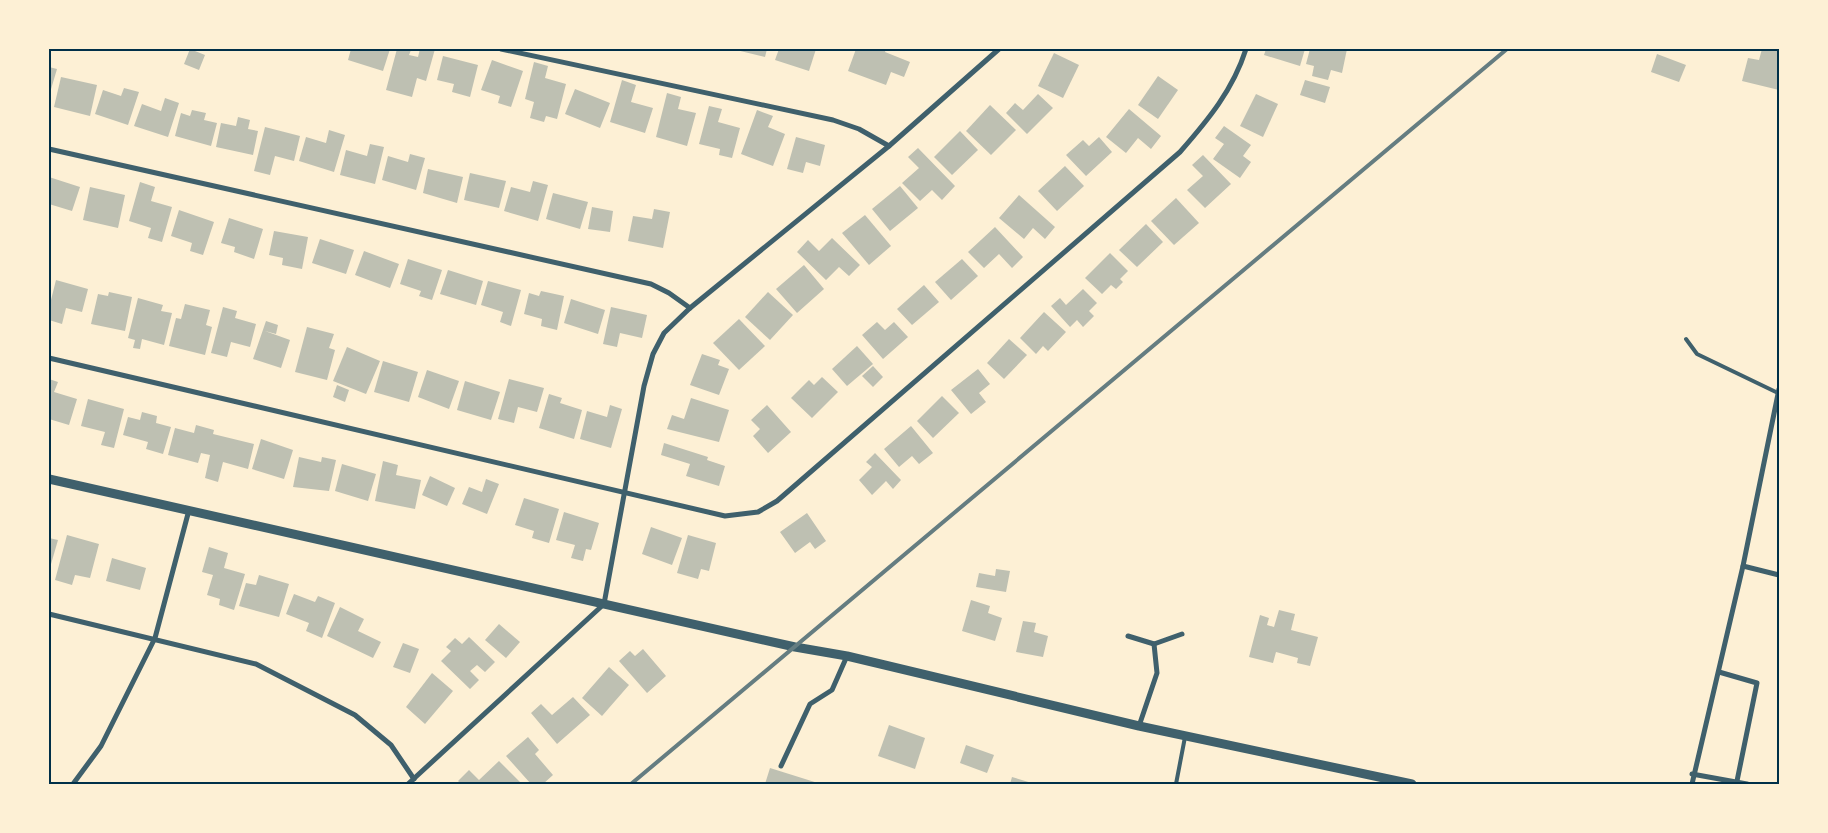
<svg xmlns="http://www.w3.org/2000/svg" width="1828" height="833" viewBox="0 0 1828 833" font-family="'PT Sans Narrow',sans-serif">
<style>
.building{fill:#bec0b2}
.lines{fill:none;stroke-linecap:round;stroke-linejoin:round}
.service{stroke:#3f606c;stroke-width:4}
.minor{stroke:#3f606c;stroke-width:5}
.tertiary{stroke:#3f606c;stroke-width:9}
.rail{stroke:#657d81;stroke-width:4}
.neatline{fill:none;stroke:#003049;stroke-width:2}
</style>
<rect width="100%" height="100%" fill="#fdf0d5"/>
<g class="building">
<polygon points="190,49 205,55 199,70 184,64"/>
<polygon points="351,49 390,49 383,71 348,60"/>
<polygon points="397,49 411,50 409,55 418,57 420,49 435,49 426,81 417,78 412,97 386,90"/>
<polygon points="732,49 767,49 765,57"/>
<polygon points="779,49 816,49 809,71 775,60"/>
<polygon points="856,49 886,49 885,52 910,62 904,77 891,72 886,85 848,71"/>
<polygon points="1266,49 1305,49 1300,66 1264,55"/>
<polygon points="1310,49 1347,49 1342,73 1331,70 1328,80 1312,76 1314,66 1306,64"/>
<polygon points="1762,49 1779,49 1779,90 1742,81 1748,58 1759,60"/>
<polygon points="1054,53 1079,65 1063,98 1038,86"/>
<polygon points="1657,54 1686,65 1679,82 1651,72"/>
<polygon points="443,56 478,65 470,97 452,92 454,84 437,80"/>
<polygon points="492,60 523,71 511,107 498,103 500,96 481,90"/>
<polygon points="534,62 548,66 545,78 566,84 557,119 546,116 544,122 530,118 534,102 525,99"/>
<polygon points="49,67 57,69 49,96"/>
<polygon points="1158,76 1178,90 1158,119 1138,105"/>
<polygon points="61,77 97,85 90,116 54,107"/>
<polygon points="622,80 636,85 631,102 653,108 645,133 610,122"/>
<polygon points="1305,80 1330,87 1325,103 1300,95"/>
<polygon points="124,88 139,92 128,125 95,114 103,90 121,96"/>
<polygon points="575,89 610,103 600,128 565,114"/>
<polygon points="667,93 681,97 678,109 696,113 687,146 656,137"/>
<polygon points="1038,94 1053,108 1027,134 1006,113 1015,103 1023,110"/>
<polygon points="1256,94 1278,104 1263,137 1240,126"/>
<polygon points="165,98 179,103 168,137 134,126 142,104 161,111"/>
<polygon points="990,105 1016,130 991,155 966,131"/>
<polygon points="709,106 722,109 718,122 740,128 732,158 719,155 720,149 699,144"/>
<polygon points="1129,109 1161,136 1151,149 1138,138 1126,153 1106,137"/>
<polygon points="192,110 206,113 204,120 217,123 211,146 175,136 181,113 190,116"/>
<polygon points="757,110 773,116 768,127 785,134 773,166 741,154"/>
<polygon points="238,117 250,120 248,129 258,131 253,155 216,147 221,123 236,126"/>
<polygon points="1224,126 1251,145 1243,156 1251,162 1240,178 1213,159 1224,144 1215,138"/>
<polygon points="265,127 300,136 294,161 275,156 270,175 254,171"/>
<polygon points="329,130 345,135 334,172 299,161 306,137 326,143"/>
<polygon points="960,131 978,150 952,175 934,157"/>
<polygon points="796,137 825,145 820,166 806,162 803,173 787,169"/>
<polygon points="1099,137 1112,152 1086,176 1066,155 1083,140 1089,146"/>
<polygon points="370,144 384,147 375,184 340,175 346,150 367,156"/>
<polygon points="918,148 955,186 942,200 932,190 920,201 902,183 919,168 908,157"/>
<polygon points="410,154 425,158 416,190 382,180 388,156 408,162"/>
<polygon points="1203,155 1231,184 1205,208 1187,190 1203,176 1192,165"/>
<polygon points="1065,166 1084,186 1057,211 1038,191"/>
<polygon points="428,169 463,177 457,203 423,193"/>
<polygon points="470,173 506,181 499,208 464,200"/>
<polygon points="49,177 80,187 72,211 49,204"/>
<polygon points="533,181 548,185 538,221 504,211 511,187 530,192"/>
<polygon points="140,182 155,187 151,201 172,207 162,242 148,238 151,228 129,221"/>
<polygon points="900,186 918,208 890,231 872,209"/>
<polygon points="90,187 125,195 118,228 83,220"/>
<polygon points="553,193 588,202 580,229 546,219"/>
<polygon points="1019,195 1055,227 1045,239 1033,228 1024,239 999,218"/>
<polygon points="1176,198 1199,223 1174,245 1151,221"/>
<polygon points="592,207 613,211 610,232 588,229"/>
<polygon points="654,209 670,212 663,248 628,241 633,216 652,219"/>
<polygon points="179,210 214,222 203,255 190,251 192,243 171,236"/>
<polygon points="865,215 891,246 869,265 842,233"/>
<polygon points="229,218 263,229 254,259 234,252 235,247 221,243"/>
<polygon points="1146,224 1163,242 1137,267 1119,250"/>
<polygon points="995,227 1023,257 1012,268 999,254 984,268 968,252"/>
<polygon points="274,231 308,237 302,269 282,265 283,258 269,255"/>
<polygon points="832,238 860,265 849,276 839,267 826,280 797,252 808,240 819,251"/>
<polygon points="320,239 354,250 346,274 312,263"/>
<polygon points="364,251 399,264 390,288 355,275"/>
<polygon points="1110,253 1128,271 1120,279 1123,282 1116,289 1111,285 1102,294 1085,278"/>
<polygon points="408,259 442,270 432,300 419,296 421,291 400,284"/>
<polygon points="962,259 978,276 951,300 935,282"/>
<polygon points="804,265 824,289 797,313 776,289"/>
<polygon points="448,270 483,281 476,305 440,294"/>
<polygon points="56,280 88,289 82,312 66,308 62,324 49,320 49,308"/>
<polygon points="488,281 521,290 511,326 500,322 503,312 481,305"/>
<polygon points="924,285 939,302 912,325 897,309"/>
<polygon points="1083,289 1097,303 1089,311 1094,316 1083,327 1077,320 1070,327 1051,306 1060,298 1066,305"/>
<polygon points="541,291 564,296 557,330 541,326 542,319 524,314 529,293 539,296"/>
<polygon points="109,292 132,297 125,331 91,324 98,294 108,296"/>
<polygon points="768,292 793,315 770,340 745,317"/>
<polygon points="138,298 163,305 161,311 172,313 164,345 142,339 140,349 133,348 135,340 128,338"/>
<polygon points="571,299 605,310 598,334 564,323"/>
<polygon points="185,304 210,310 206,325 212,327 205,355 169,346 176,318 181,319"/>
<polygon points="223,307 237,311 235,318 256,324 250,347 231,342 227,357 211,353"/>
<polygon points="611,307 647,315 642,338 620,333 617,347 603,344"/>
<polygon points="1044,312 1066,332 1048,351 1043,346 1036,354 1020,338"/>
<polygon points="739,319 765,346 739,370 713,343"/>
<polygon points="266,321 278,325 276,334 265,331 290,340 281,368 253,359"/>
<polygon points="877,322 885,330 894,322 908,337 883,359 862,335"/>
<polygon points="307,327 334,334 329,348 335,350 327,380 295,372"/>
<polygon points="1009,339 1027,355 1004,379 987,363"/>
<polygon points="857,346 873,364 847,386 832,369"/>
<polygon points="347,347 380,361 366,394 333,381"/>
<polygon points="702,354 720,360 718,365 729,369 719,395 690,385"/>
<polygon points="383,361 418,372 409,402 374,392"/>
<polygon points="873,366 883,377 873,387 862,376"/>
<polygon points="978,369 990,384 979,393 986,402 971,414 951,390"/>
<polygon points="427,370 459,381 449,409 418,397"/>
<polygon points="822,377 838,392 812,418 791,398 809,380 814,385"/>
<polygon points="49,379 58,382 54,392 77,399 69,425 49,419"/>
<polygon points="509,379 544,388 537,412 518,407 514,423 498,419"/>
<polygon points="465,381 500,392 491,420 457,410"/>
<polygon points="337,385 349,390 345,402 333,397"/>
<polygon points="549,394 562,398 560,403 582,410 574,439 539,428"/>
<polygon points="942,396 959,413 933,438 917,421"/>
<polygon points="691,398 729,410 719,442 667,429 672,415 684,419"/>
<polygon points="88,399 124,409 114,448 101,445 105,432 81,426"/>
<polygon points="610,405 622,409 611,448 580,439 587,411 607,417"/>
<polygon points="767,405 791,432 768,453 753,436 760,429 751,420"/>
<polygon points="142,412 157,416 156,423 171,427 163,454 146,449 148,442 123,435 128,417 140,420"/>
<polygon points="196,425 214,430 213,434 254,444 248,469 223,462 218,482 205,478 210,455 201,453 198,463 168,455 175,428 194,433"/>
<polygon points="911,426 933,453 919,464 912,456 899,467 884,449"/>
<polygon points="261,439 293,450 284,479 252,469"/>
<polygon points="664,443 708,457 707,460 725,466 719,486 686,476 690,464 661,455"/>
<polygon points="875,453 901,480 893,489 886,481 872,495 859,480 872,467 866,462"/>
<polygon points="299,457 321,462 322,457 336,460 329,491 293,487"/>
<polygon points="383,461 398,465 396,475 421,480 415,509 375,501"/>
<polygon points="342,464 376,474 368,501 335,491"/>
<polygon points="430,476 455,488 447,506 422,495"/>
<polygon points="486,479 499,484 487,514 462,504 469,487 482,492"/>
<polygon points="524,498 559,509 549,543 532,538 534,531 515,525"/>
<polygon points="564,512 599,523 591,550 586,549 583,561 571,558 575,545 556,540"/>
<polygon points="807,513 826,541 815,549 810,542 795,553 780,532"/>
<polygon points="651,527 682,538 672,565 642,554"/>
<polygon points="67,535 99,544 90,578 75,575 72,585 55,580"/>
<polygon points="688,535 716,543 709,571 701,569 698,579 677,573"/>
<polygon points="49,538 58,540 49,571"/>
<polygon points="209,547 228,553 224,568 245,574 234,610 219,605 220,599 207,595 213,575 202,572"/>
<polygon points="112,558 146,568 140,590 106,581"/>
<polygon points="996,569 1010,571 1006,592 976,587 979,573 995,576"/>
<polygon points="259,575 289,584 279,617 239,606 246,583 256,585"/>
<polygon points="294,594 315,602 318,596 335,603 322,638 306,631 309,623 286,614"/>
<polygon points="971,600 990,606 988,613 1002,618 995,641 962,631"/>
<polygon points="340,607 364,619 358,631 381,642 373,658 327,636"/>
<polygon points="1279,610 1295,614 1291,630 1318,637 1310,666 1297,663 1298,658 1276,652 1273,663 1249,657 1260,615 1269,618 1267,625 1274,627"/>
<polygon points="1023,621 1036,623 1034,632 1048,636 1043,657 1016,652"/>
<polygon points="499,624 520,642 506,658 485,640"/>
<polygon points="469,637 495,662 485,672 477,665 470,671 479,680 470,689 441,661 451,651 446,647 455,638 462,644"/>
<polygon points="403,643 419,649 410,673 393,667"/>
<polygon points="643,649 666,676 647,693 619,661 630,651 635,656"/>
<polygon points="609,667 629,685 602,716 582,698"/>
<polygon points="432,673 453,691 425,724 406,707"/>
<polygon points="573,697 590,715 557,744 531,713 541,704 552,715"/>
<polygon points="889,725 925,738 915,769 878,756"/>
<polygon points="528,737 539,750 535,754 553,775 543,784 531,784 506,756"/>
<polygon points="966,745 994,755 987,773 960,763"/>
<polygon points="499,761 522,784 461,784 458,781 469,770 479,780"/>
<polygon points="770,768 821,784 765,784"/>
<polygon points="1012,777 1035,784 1010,784"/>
</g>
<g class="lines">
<g class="service">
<polyline points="1686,339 1697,354 1778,393"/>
<polyline points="1176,784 1185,737"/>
</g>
<g class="minor">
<polyline points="501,49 833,120 859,129 889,146"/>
<polyline points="49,149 651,284 669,293 690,308"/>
<path d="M49,358l676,158 33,-4 19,-11 403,-349c28,-32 53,-62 66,-103"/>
<polyline points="1743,566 1779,575"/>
<polyline points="49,614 256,664 355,715 391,745 414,779"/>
<polyline points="1128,636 1154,644 1182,634"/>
<polyline points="1719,672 1757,683 1737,781"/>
<polyline points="1139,726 1157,673 1154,644"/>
<polyline points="781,766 810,704 832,690 847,656"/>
<polyline points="1692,774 1747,784"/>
<polyline points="73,784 101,746 155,638 189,510"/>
<polyline points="408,784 604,604 644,386 653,354 664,333 690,308 889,146 999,49"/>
<polyline points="1692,784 1743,566 1779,389"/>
</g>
<polyline class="tertiary" points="49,479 795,647 847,656 1139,726 1412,784"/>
<polyline class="rail" points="631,784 1507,49"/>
</g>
<rect width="1828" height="833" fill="none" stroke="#fdf0d5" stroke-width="100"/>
<rect x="50" y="50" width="1728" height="733" class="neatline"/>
</svg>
